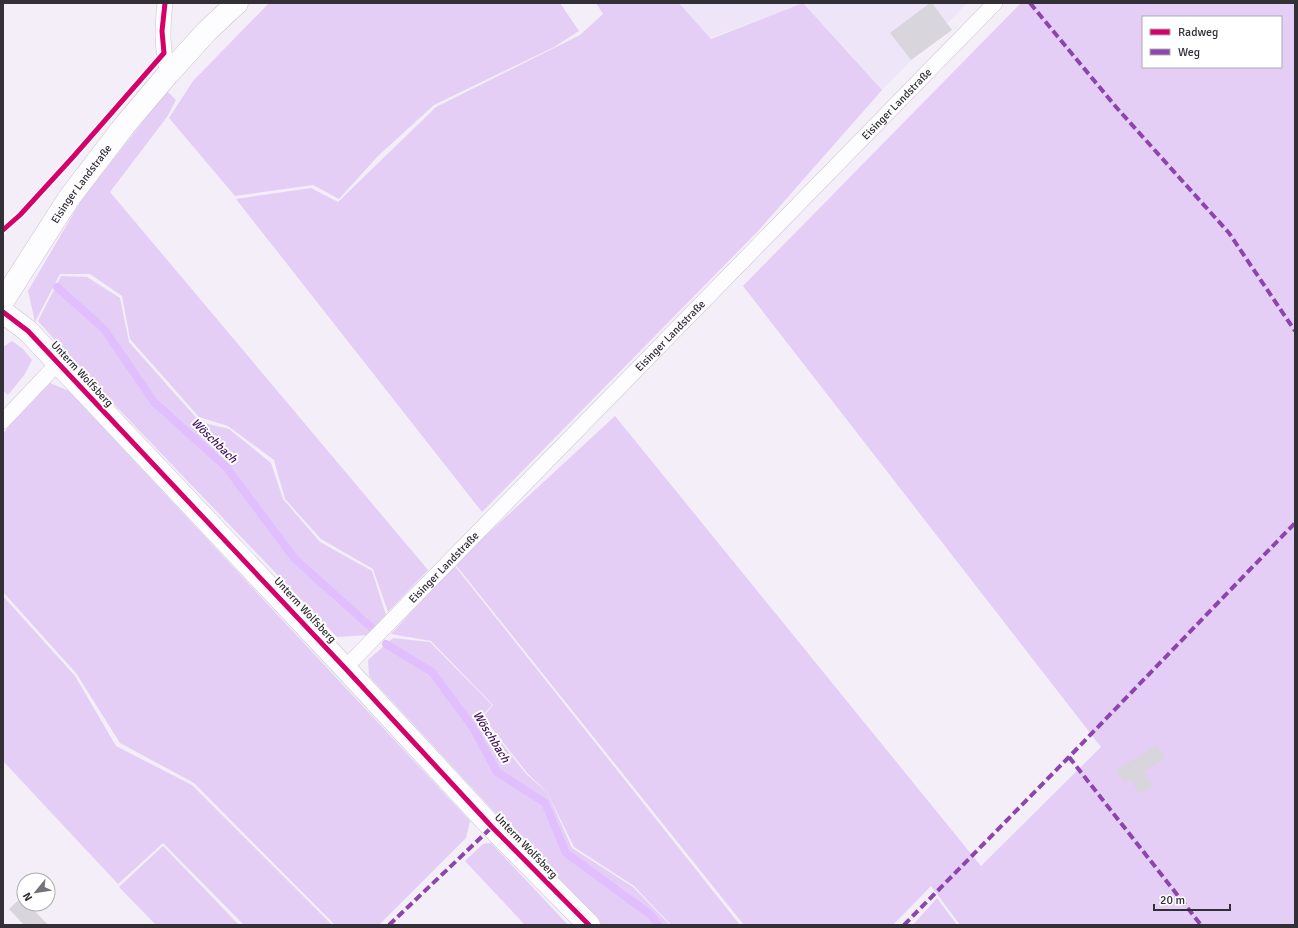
<svg xmlns="http://www.w3.org/2000/svg" width="1298" height="928" viewBox="0 0 1298 928" font-family="Signika,sans-serif">
<style>
.built{fill:#efe5f8}
.green{fill:#e4cef6;fill-rule:evenodd}
.lines{fill:none;stroke-linecap:round;stroke-linejoin:round}
.stream{stroke:#e1befd;stroke-width:8}
.building{fill:#d9d5dd}
.service-casing{stroke:#c9c4cd;stroke-width:16}
.minor-casing{stroke:#c9c4cd;stroke-width:23}
.secondary-casing{stroke:#c9c4cd;stroke-width:23}
.path{stroke:#dad9dc;stroke-width:2.5;stroke-dasharray:4 2;stroke-linecap:butt}
.service{stroke:#fdfcfe;stroke-width:15}
.minor{stroke:#fdfcfe;stroke-width:22}
.secondary{stroke:#fdfcfe;stroke-width:22}
.quiet{stroke:#8e44ad;stroke-width:4;stroke-dasharray:8 4;stroke-linecap:butt}
.cycleway-casing{stroke:#fff;stroke-width:8}
.cycleway{stroke:#d6006c;stroke-width:5}
.labels{text-anchor:middle;dominant-baseline:central;stroke-width:4;stroke-linejoin:round;paint-order:stroke}
.street-label{font-size:11px;fill:#332f36;stroke:#fff}
.water-label{font-size:12px;font-style:italic;fill:#40105b;stroke:#fff}
</style>
<rect width="100%" height="100%" fill="#f3eef8"/>
<polygon class="built" points="679,3 967,3 882,90 803,3 710,38"/>
<g class="green">
<polygon points="269,3 560,3 579,31 554,47 434,105 378,156 339,199 313,185 235,196 169,118 193,81"/>
<polygon points="596,3 679,3 711,39 803,3 882,90 758,231 482,512 236,199 311,188 338,202 436,107 580,35 603,14"/>
<path d="M1021,3h274v922h-335l-29,-39 -38,39h-149l-289,-361 160,-148 366,450 120,-119 -358,-461zM1143,17h138v50h-138z"/>
<polygon points="167,91 176,100 167,117 110,192 428,570 388,612 373,569 321,539 285,499 274,460 228,426 199,417 130,339 122,296 90,274 60,274 35,322 28,291 82,199"/>
<polygon points="61,276 87,277 120,298 129,342 200,422 229,429 271,463 283,499 320,542 372,571 386,615 368,635 337,637 87,376 38,321"/>
<polygon points="12,341 23,349 32,360 25,374 8,395 3,391 3,347"/>
<polygon points="50,383 69,391 470,821 466,838 379,925 335,925 194,783 120,743 76,673 3,592 3,434 9,426"/>
<polygon points="454,565 740,925 671,925 634,886 574,847 547,792 528,774 483,717 493,705 431,641 391,634"/>
<polygon points="3,596 75,676 116,746 192,785 332,925 244,925 163,843 118,884 3,761"/>
<polygon points="393,638 430,642 492,705 481,717 527,775 547,792 572,848 633,887 670,925 600,925 498,816 369,676 368,660"/>
<polygon points="491,843 568,925 525,925 465,861 483,844"/>
<polygon points="163,846 239,925 156,925 119,887"/>
<polygon points="937,898 957,925 913,925"/>
</g>
<g class="lines">
<g class="stream">
<polyline points="57,287 104,329 154,402 226,467 295,559 373,629"/>
<polyline points="386,644 432,672 472,726 497,772 545,803 566,853 651,915 658,925"/>
</g>
</g>
<g class="building">
<polygon points="930,3 932,3 952,30 911,60 890,33"/>
<polygon points="1157,745 1165,758 1144,771 1153,786 1140,794 1130,779 1124,783 1116,770"/>
<polygon points="22,897 24,900 24,904 28,904 48,925 24,925 9,909"/>
</g>
<g class="lines">
<g class="service-casing">
<g id="service">
<path d="M165,3c-3,27 -3,44 3,71"/>
<polyline points="3,421 58,363"/>
<path id="s1" d="M345,668l650,-665"/>
</g>
</g>
<g class="minor-casing">
<polyline id="minor" points="3,312 28,331 58,363 345,668 492,827 589,925"/>
</g>
<g class="secondary-casing">
<g id="secondary">
<path id="s2" d="M3,301l66,-103 55,-72 44,-52 40,-44 29,-27"/>
</g>
</g>
<polyline class="path" points="3,230 20,215 46,187"/>
<use href="#service" class="service"/>
<use href="#minor" class="minor"/>
<use href="#secondary" class="secondary"/>
<g class="quiet">
<polyline points="1030,3 1116,107 1229,233 1295,331"/>
<polyline points="1069,757 1201,925"/>
<polyline points="389,925 492,827"/>
<polyline points="904,925 1069,757 1295,523"/>
</g>
<g class="cycleway-casing">
<g id="cycleway">
<polyline points="3,230 20,215 73,157 164,53 162,31 165,3"/>
<polyline points="3,312 28,331 58,363 345,668 492,827 589,925"/>
</g>
</g>
<use href="#cycleway" class="cycleway"/>
</g>
<g class="labels">
<g class="street-label">
<text stroke="none"><textPath href="#s1" startOffset="789">Eisinger Landstraße</textPath></text>
<text stroke="none"><textPath href="#s2" startOffset="141">Eisinger Landstraße</textPath></text>
<text stroke="none"><textPath href="#s1" startOffset="465">Eisinger Landstraße</textPath></text>
<text transform="translate(82 374) rotate(47)">Unterm Wolfsberg</text>
<text stroke="none"><textPath href="#s1" startOffset="141">Eisinger Landstraße</textPath></text>
<text transform="translate(305 610) rotate(47)">Unterm Wolfsberg</text>
<text transform="translate(526 846) rotate(46)">Unterm Wolfsberg</text>
</g>
<g class="water-label">
<text transform="translate(214 441) rotate(44)">Wöschbach</text>
<text transform="translate(491 737) rotate(58)">Wöschbach</text>
</g>
</g>
<rect width="1298" height="928" fill="none" stroke="#332f36" stroke-width="8"/>
<rect x="1142" y="16" width="140" height="52" fill="#ffffff" stroke="#adacaf"/>
<rect x="1150" y="29" width="20" height="6" fill="#d6006c" stroke="#adacaf"/>
<text x="1178" y="36" font-size="12" fill="#332f36">Radweg</text>
<rect x="1150" y="49" width="20" height="6" fill="#8e44ad" stroke="#adacaf"/>
<text x="1178" y="56" font-size="12" fill="#332f36">Weg</text>
<g transform="translate(36 892) rotate(240)"><circle r="19" fill="#ffffff" stroke="#adacaf"/>
<path d="M0-3L7 15L0 10L-7 15Z" fill="#76727a"/>
<text y="-6" font-size="11" font-weight="bold" text-anchor="middle" fill="#332f36">N</text>
</g>
<path d="M1154 904v6h76v-6" fill="none" stroke="#332f36" stroke-width="2"/>
<text x="1160" y="904" font-size="12" fill="#332f36" stroke="#ffffff" stroke-width="3" paint-order="stroke">20 m</text>
</svg>
